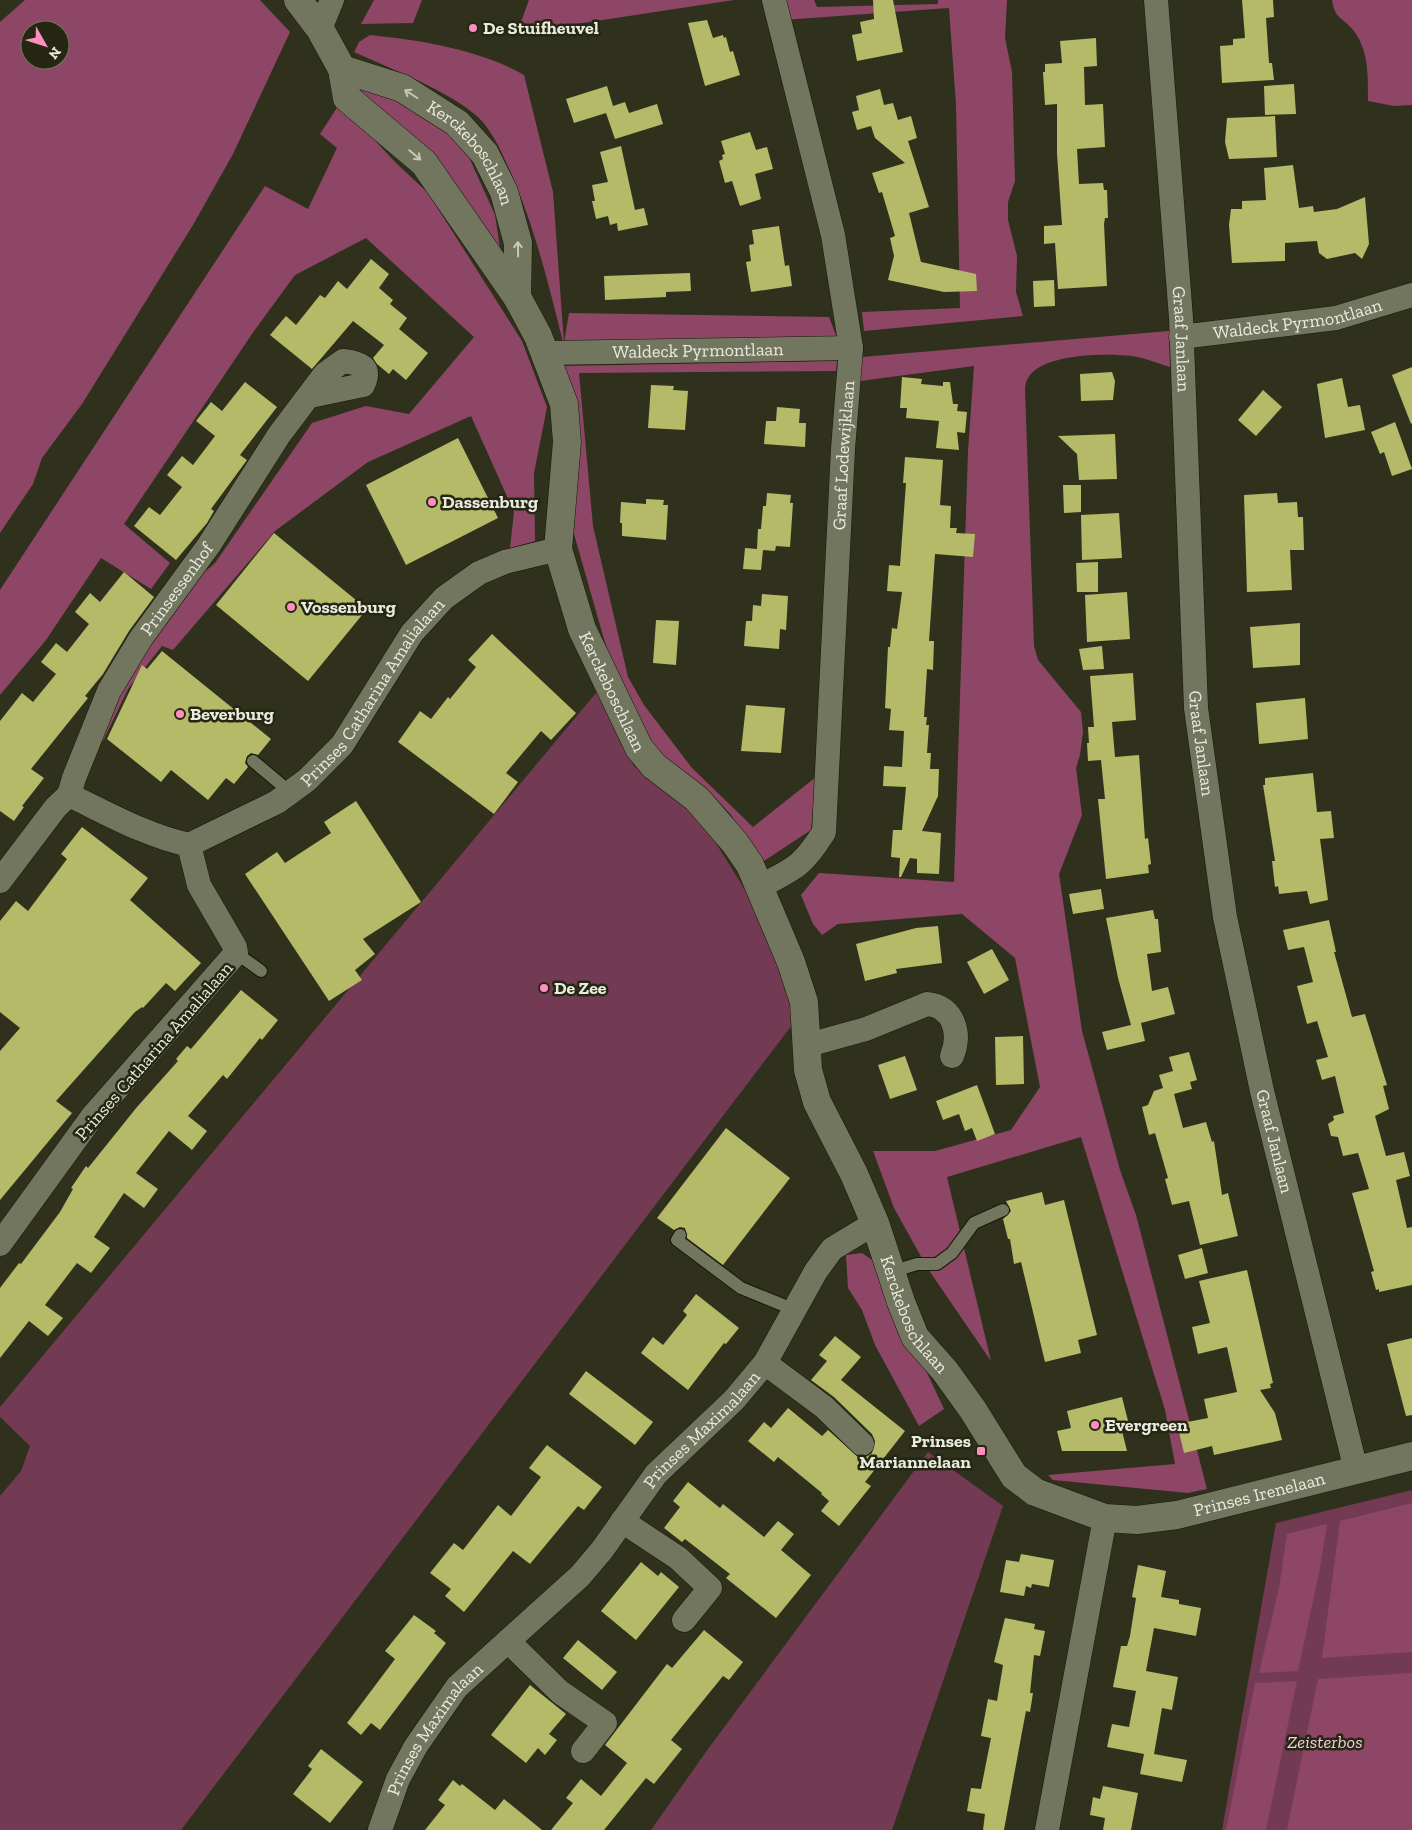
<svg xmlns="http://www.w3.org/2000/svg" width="1412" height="1830" viewBox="0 0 1412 1830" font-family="'Zilla Slab',serif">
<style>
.green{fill:#733a54}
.forest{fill:#8e4667;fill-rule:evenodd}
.building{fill:#b4ba68}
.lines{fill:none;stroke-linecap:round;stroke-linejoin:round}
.lane-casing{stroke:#171905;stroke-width:14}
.street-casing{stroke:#171905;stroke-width:25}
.secondary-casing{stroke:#171905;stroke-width:29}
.lane{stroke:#73765f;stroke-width:12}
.street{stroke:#73765f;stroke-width:24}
.secondary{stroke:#73765f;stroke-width:28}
.oneway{stroke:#c6c8b8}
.poi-dot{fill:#fd8ec0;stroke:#252713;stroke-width:2}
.labels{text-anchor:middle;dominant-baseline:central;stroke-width:5;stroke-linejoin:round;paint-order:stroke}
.poi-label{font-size:18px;font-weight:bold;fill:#e9ebde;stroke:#252713;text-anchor:start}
.street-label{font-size:18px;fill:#e9ebde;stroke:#252713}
.park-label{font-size:18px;font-style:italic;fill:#f6cbdc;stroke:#252713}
</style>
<rect width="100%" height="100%" fill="#2f311c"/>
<g class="green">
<polygon points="601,687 634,766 696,811 747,893 781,972 795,1021 181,1830 0,1830 0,1496 21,1471 30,1446 0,1417 0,1407"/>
<polygon points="928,1452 1003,1506 892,1830 651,1830 708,1749"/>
<polygon points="1412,1490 1412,1830 1222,1830 1276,1523"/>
</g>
<g class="forest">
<path d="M25,0h235l30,32 -57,122 -40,71 -111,179 -40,54 -9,26 -33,49v-511zM30,30h30v30h-30z"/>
<polygon points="374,0 422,0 413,23 361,24"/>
<polygon points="529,0 734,0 517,33"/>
<polygon points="779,0 814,0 817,7 938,4 938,0 1007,0 1005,38 1012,72 1015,181 1008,202 1008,220 1017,256 1016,292 1023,316 864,331 862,312 960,308 956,105 949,8 783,20"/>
<path d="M1332,0h80v105l-18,1 -26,-5c0,-25 1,-49 -14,-70 -11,-14 -19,-11 -22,-31z"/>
<path d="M370,35c50,5 111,15 154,40l29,117 11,151 5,-30 260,4 8,21 -273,8c-15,-60 -29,-119 -54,-175 -8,-18 -17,-39 -31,-53 -29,-27 -88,-49 -125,-66l5,-10z"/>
<polygon points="359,83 390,96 438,124 463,144 495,215 501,255 356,92"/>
<polygon points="340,103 395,162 428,193 522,341 547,407 534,473 535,541 510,548 514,512 471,416 368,462 275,531 173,650 162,646 128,689 103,741 96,733 129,673 188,586 215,563 312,423 366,406 409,414 474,337 366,238 295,275 254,331 124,524 170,563 151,589 101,558 46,640 0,695 0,590 265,186 308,209 337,148 320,134"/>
<path d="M1169,331l1,36c-13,-4 -25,-9 -38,-11 -25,-3 -90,-3 -104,22 -2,3 -3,8 -3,11l9,257 4,14 43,52 2,20 -3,23 -4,13 6,47 -23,59 23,157 38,139 16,45 71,274 -19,4 -135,-13 -5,-5 127,-11 -10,-54 -84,-273 -134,40 44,184 -63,-92 -34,-61 -21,-57h62l76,-21 29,-43 -25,-129 -53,-44 -124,10 -16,11 -9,-11 -12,-29 18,-22 135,9 14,-431 6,-85 -114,15 2,-24z"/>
<polygon points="837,361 836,371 579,373 593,526 628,677 644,705 692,768 753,827 816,777 811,830 761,863 731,815 711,793 676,767 655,748 616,681 574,534 576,408 563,366"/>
<polygon points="862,1253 875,1262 944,1409 919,1426 875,1345 862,1310 848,1288 846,1255"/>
<polygon points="1412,1503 1412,1652 1322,1658 1340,1521"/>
<polygon points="1327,1524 1320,1568 1298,1671 1259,1673 1279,1588 1287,1534"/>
<polygon points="1412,1673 1412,1830 1287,1830 1318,1679"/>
<polygon points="1297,1681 1266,1830 1226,1830 1255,1683"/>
</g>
<g class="building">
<polygon points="873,0 893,0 903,52 857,61 852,35 862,33 860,22 874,19"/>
<polygon points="1242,0 1273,0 1274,17 1266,18 1269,63 1272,63 1274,80 1222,83 1220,46 1233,45 1233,39 1245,38"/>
<polygon points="707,20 713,38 723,35 724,38 726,37 730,52 733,51 740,75 705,86 688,23"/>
<polygon points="1096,38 1097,66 1084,67 1085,105 1103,104 1105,147 1077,149 1079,184 1103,183 1104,190 1107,190 1108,218 1105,218 1104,224 1107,286 1058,289 1055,243 1044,244 1044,226 1062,225 1057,154 1057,104 1045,105 1043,72 1045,72 1045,64 1062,63 1060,41"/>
<polygon points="1294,84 1296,114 1265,115 1264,86"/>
<polygon points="607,86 613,106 625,102 629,113 657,104 663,124 615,139 606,113 574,123 566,99"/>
<polygon points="880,89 884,105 893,103 898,120 911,116 917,138 908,141 929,207 909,213 921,262 976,274 977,291 944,292 888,280 894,256 890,238 895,236 882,192 879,193 872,173 905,163 875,138 871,126 857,130 852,112 859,110 856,96"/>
<polygon points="1275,116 1277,157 1229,159 1225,142 1227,118"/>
<polygon points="750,132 756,150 767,147 773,169 755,174 761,199 740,206 732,181 725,183 719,161 723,159 722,155 725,154 721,141"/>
<polygon points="621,146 635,210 644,208 648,225 618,231 617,223 610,225 608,216 596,219 592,201 595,201 592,185 608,182 600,152"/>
<polygon points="1293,165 1299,208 1313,206 1314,212 1337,209 1365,197 1369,244 1362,259 1355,253 1327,259 1319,253 1317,241 1285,243 1285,261 1232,263 1229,225 1231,209 1242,209 1242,201 1266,200 1264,168"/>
<polygon points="779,226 785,266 789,265 792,286 751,292 746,262 751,261 749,245 754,244 752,230"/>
<polygon points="371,259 389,274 379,288 393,300 390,304 407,318 399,329 428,353 406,380 393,369 389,374 377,364 373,358 384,345 353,321 312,369 270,335 286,316 296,325 320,295 325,298 338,281 347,289"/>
<polygon points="690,273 691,291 666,292 666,297 605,300 604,276"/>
<polygon points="1054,280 1055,306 1034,307 1033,281"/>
<polygon points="1412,367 1412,423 1411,424 1392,375"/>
<polygon points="1112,372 1115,381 1113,400 1081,401 1080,374"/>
<polygon points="902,377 922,379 921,384 943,386 943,382 950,382 953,404 958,404 957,411 967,412 965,433 957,432 959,450 936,448 939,421 906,418 907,408 900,408"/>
<polygon points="1342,378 1348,407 1360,405 1365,430 1325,438 1317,384"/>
<polygon points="245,382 277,407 240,455 247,460 211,509 214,511 207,523 176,560 134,526 149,507 160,515 182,487 167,475 182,456 193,465 215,436 196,421 211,402 222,411"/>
<polygon points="651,385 674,386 673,390 688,391 685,430 648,428"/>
<polygon points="1263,390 1282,407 1256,436 1238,420"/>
<polygon points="777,407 800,409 799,423 806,423 805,447 764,444 766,421 776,421"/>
<polygon points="1395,422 1412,469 1392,476 1384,452 1380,454 1371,432"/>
<polygon points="1115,434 1117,479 1079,480 1077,454 1058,436"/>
<polygon points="458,438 498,518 406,565 366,485"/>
<polygon points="905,457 943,460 940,505 951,506 950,528 957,528 956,533 975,534 973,557 935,554 929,641 934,641 933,670 927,669 924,717 927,717 926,725 929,725 927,753 931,753 930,769 939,769 938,796 922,831 941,833 939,874 917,873 917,859 910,858 901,877 899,877 900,858 891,857 893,830 902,830 906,787 883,786 884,766 902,767 904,731 889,730 891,709 885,708 888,647 890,647 892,628 897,629 902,592 887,591 889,565 900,566 906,483 903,483"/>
<polygon points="1063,485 1081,485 1081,512 1064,513"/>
<polygon points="767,493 791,495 790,503 793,503 790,547 776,546 775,551 763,550 761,570 743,569 745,548 757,549 758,529 761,529 763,506 766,506"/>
<polygon points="1277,493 1278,503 1297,502 1298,517 1303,517 1304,550 1290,550 1292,590 1247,592 1244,495"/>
<polygon points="646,499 664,500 663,505 668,505 666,540 622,536 622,523 620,523 621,502 646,504"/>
<polygon points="1119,513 1122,558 1082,560 1081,515"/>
<polygon points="274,533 367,609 308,681 216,605"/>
<polygon points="1098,562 1098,592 1077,592 1076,563"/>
<polygon points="124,572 154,597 129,631 103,674 85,696 88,698 31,769 44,778 22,806 24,807 14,821 0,811 0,721 22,693 33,702 56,674 41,662 56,643 67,652 89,624 75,612 90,593 100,602"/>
<polygon points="1127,592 1130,639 1087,642 1085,595"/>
<polygon points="762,594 788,596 786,630 780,629 779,649 744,646 746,621 752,621 753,605 761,606"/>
<polygon points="656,620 679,621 676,665 653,663"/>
<polygon points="1300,623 1300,665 1253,668 1250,627"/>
<polygon points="492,634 576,713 551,740 541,731 506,773 518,782 494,814 398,742 420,711 431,719 448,697 450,699 476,667 468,660"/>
<polygon points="1102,646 1104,669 1083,670 1079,649"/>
<polygon points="162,651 271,739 258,755 251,753 247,756 245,763 248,767 234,784 226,778 208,800 171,770 161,782 107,739 142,665 147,669"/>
<polygon points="1133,673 1136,720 1112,722 1115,757 1139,755 1145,839 1148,838 1151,864 1148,865 1149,873 1106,879 1098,799 1105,799 1101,760 1088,761 1087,743 1089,743 1088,727 1094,727 1090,676"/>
<polygon points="1305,698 1308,739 1259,744 1256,703"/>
<polygon points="746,705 785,708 781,753 741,751"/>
<polygon points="1313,773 1317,812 1331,811 1334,838 1320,839 1328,900 1310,904 1307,891 1279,894 1278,886 1275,887 1272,861 1275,861 1263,785 1265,785 1265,778"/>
<polygon points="356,801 421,902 363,939 375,954 355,970 362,980 329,1001 245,874 277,852 285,863 331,833 324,822"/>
<polygon points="82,827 148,878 130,900 201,963 175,991 166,983 143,1008 142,1007 135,1012 56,1101 72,1113 0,1200 0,1051 20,1028 0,1012 0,921 16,901 28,911 67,859 61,854"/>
<polygon points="1101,889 1104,909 1073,914 1069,894"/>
<polygon points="1153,910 1155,919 1158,919 1161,952 1147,954 1152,991 1168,987 1175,1014 1141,1023 1145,1041 1107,1050 1102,1032 1131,1025 1118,978 1106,918"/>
<polygon points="1329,920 1336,952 1334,952 1352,1017 1365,1014 1387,1085 1383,1086 1389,1109 1375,1116 1386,1156 1404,1152 1410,1176 1396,1180 1407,1228 1412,1227 1412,1285 1379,1292 1379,1289 1376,1290 1371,1272 1374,1271 1352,1193 1369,1189 1358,1153 1343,1156 1338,1137 1331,1136 1328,1124 1334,1120 1333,1116 1344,1113 1335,1076 1322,1080 1316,1060 1328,1057 1317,1021 1307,1024 1297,986 1313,982 1304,947 1288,950 1283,930"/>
<polygon points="938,926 942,963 896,969 897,973 865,981 856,944 916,928"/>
<polygon points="992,949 1009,980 984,994 967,962"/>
<polygon points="241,990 278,1020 262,1040 260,1038 227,1079 223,1075 188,1116 207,1131 192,1150 169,1131 136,1173 158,1189 144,1208 124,1193 94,1237 110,1248 91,1273 77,1263 45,1305 63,1318 48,1336 29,1321 0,1358 0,1288 19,1263 21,1264 60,1212 73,1189 71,1188 86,1166 88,1168 137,1107 178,1061 176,1059 187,1046 191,1049"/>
<polygon points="1023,1036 1024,1084 996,1085 995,1037"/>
<polygon points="1189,1052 1197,1080 1190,1082 1192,1089 1174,1094 1183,1128 1206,1122 1212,1142 1214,1141 1222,1195 1228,1193 1238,1236 1200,1245 1189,1201 1172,1205 1165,1179 1168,1178 1155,1133 1149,1135 1142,1107 1148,1105 1154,1091 1163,1088 1159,1075 1173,1071 1169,1057"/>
<polygon points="905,1056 917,1090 890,1099 878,1065"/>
<polygon points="977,1085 995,1134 977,1141 972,1128 965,1131 959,1114 943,1120 936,1101"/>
<polygon points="726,1128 790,1178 723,1265 687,1238 685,1228 680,1227 674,1230 657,1218"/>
<polygon points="1042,1192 1045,1205 1064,1200 1097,1335 1078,1340 1081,1353 1045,1362 1021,1262 1014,1264 1010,1239 1008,1239 1003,1219 1011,1211 1006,1201"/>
<polygon points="1202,1248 1208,1273 1185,1279 1178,1255"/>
<polygon points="1247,1270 1273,1383 1270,1384 1271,1388 1260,1390 1275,1413 1282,1440 1214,1455 1212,1446 1184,1453 1177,1424 1208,1418 1204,1399 1237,1392 1227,1347 1198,1354 1192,1327 1210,1323 1199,1281"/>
<polygon points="696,1294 739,1328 726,1344 724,1343 688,1390 641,1353 653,1337 663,1345 687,1315 683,1311"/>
<polygon points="835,1336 861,1357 841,1380 905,1431 865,1482 871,1486 839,1526 821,1511 829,1501 821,1494 822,1493 778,1457 774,1462 748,1441 764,1422 771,1428 788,1408 822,1436 828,1430 858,1457 866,1457 872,1453 875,1441 872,1434 834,1397 811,1380 827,1361 819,1355"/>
<polygon points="1412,1338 1412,1415 1406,1416 1387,1344"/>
<polygon points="586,1371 653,1422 635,1445 569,1394"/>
<polygon points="1122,1397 1128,1421 1120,1423 1127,1451 1062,1451 1057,1431 1071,1428 1067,1411"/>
<polygon points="547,1445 602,1487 584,1510 578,1506 530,1564 513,1551 464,1612 445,1596 451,1589 430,1573 454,1543 463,1550 498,1505 511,1516 541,1477 529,1468"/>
<polygon points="688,1482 720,1508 723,1504 764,1537 778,1521 794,1534 781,1550 811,1575 776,1618 726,1578 730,1574 685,1539 682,1542 664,1528 680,1507 673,1501"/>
<polygon points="1021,1554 1054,1560 1049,1587 1032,1584 1031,1588 1026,1586 1024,1596 1000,1592 1006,1560 1019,1562"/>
<polygon points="641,1562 658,1576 661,1572 679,1587 636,1640 601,1611"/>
<polygon points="1138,1565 1166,1571 1161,1597 1179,1600 1179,1604 1201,1608 1196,1636 1154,1628 1146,1671 1178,1677 1172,1710 1162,1708 1154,1754 1187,1760 1182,1782 1140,1774 1144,1754 1107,1747 1112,1724 1129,1727 1136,1691 1113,1687 1121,1646 1127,1646 1130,1636 1136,1598 1132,1597"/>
<polygon points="414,1615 436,1631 434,1633 446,1643 380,1730 371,1723 361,1735 347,1723 395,1659 385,1651"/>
<polygon points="1005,1618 1035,1624 1034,1629 1045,1631 1040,1656 1034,1655 1030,1693 1033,1693 1030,1712 1026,1711 1022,1732 1004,1830 983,1830 985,1814 967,1811 971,1788 981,1789 991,1738 981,1736 988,1699 997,1701 1003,1665 994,1662"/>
<polygon points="704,1630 743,1662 729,1680 723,1676 671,1740 682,1749 654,1784 646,1778 604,1830 551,1830 573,1803 566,1798 581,1779 601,1796 627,1763 605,1745 667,1664 672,1668"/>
<polygon points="578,1640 617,1672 602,1690 563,1658"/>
<polygon points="530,1685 566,1714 549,1734 557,1740 545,1755 538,1748 526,1763 491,1735"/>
<polygon points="321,1749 363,1782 330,1823 293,1794 312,1769 308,1766"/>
<polygon points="453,1780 460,1786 462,1784 495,1810 504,1799 542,1830 425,1830 445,1805 438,1800"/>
<polygon points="1103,1786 1138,1793 1131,1830 1103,1830 1105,1818 1090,1815 1093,1797 1100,1799"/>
</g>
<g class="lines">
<g class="lane-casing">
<g id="lane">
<polyline points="253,761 290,792"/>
<polyline points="236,953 261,971"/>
<polyline points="680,1235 677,1240 741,1288 795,1310"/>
<polyline points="891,1272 917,1264 937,1264 952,1253 974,1223 1003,1210"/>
</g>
</g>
<g class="street-casing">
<g id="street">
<path id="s1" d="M1156,0l25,318 15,390 29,209 37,174 94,379"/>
<polyline points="320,29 332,0"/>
<path id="s2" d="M1181,337l155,-19 76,-23"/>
<path id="s3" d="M547,353l304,-5"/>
<path id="s4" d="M69,795l5,-17 35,-87 32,-53 68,-93 70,-110 46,-61 18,-13c16,2 29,5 20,24l-53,11"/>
<path id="s5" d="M189,845l88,-43 30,-22 35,-35 70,-112 32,-35 35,-25 26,-11 53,-13"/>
<path d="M0,881l56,-74 13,-12c40,19 76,40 120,50l10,40 36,62 1,6 -144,164 -92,127"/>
<path id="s6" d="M759,887c36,-19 43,-20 65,-55l19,-383 8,-101 -18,-113 -59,-235"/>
<path d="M808,1045l58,-16 61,-25c27,2 34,30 25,52"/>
<polyline points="765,1363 824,1407 862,1444"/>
<polyline points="622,1521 678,1558 710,1588 684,1620"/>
<polyline points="508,1641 560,1692 605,1723 583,1751"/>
<path id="s7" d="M380,1830l18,-51 18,-33 41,-59 123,-111 22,-26 54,-76 78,-74 31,-37 51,-92 16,-22 43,-26"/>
<polyline points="1047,1830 1105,1518"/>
</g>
</g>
<g class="secondary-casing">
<g id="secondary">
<path id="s8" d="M298,0l22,29 22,40 5,29 77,65 93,134 21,39 26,68 3,38 -9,107 24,80 57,119 15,18 43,33 38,44 15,22 41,97 13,40 4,68 9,32 37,72 21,49 26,79 14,35 30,34 28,39 41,66 21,16 70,26 32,2 40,-5 235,-59"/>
<path id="s9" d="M342,69l60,19 55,35 28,31 19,38 14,51 -1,54"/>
</g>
</g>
<use href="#lane" class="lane"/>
<use href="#street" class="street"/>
<use href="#secondary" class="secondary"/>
</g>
<defs><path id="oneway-shaft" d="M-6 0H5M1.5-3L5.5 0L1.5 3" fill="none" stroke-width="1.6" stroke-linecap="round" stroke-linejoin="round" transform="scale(1.25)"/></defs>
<g class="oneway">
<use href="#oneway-shaft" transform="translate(411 94) rotate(-148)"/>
<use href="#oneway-shaft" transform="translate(415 155) rotate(40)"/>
<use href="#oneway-shaft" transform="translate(518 249) rotate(-91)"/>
</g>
<g class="poi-dot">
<circle cx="473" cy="28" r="5"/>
<circle cx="432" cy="502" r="5"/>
<circle cx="291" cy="607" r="5"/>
<circle cx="180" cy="714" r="5"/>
<circle cx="544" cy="988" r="5"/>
<circle cx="1095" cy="1425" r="5"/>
<rect x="976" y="1446" width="10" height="10" rx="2.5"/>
</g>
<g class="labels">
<g class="poi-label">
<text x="483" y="28">De Stuifheuvel</text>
<text x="442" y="502">Dassenburg</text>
<text x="301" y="607">Vossenburg</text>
<text x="190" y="714">Beverburg</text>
<text x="554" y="988">De Zee</text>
<text x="1105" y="1425">Evergreen</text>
<text x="971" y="1441" text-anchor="end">Prinses<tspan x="971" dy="21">Mariannelaan</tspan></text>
</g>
<g class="street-label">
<text stroke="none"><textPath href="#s9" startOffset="160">Kerckeboschlaan</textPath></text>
<text stroke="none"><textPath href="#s2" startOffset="118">Waldeck Pyrmontlaan</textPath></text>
<text stroke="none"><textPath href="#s1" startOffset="340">Graaf Janlaan</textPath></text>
<text stroke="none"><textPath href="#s3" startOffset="151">Waldeck Pyrmontlaan</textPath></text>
<text stroke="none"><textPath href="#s6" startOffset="464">Graaf Lodewijklaan</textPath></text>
<text stroke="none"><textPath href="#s4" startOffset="234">Prinsessenhof</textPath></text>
<text stroke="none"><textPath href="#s8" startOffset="791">Kerckeboschlaan</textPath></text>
<text stroke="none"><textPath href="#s5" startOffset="245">Prinses Catharina Amalialaan</textPath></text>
<text stroke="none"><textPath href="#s1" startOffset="745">Graaf Janlaan</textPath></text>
<text transform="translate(154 1051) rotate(-49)">Prinses Catharina Amalialaan</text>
<text stroke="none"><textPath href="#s1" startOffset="1150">Graaf Janlaan</textPath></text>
<text stroke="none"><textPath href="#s8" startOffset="1499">Kerckeboschlaan</textPath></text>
<text stroke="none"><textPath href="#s7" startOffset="520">Prinses Maximalaan</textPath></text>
<text stroke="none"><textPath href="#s8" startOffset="1949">Prinses Irenelaan</textPath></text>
<text stroke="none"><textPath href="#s7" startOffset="116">Prinses Maximalaan</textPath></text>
</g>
<g class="park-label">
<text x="1325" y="1742">Zeisterbos</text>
</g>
</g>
<g transform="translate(45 45) rotate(129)"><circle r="24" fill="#252713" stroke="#737564"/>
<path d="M0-4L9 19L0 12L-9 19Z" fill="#fd8ec0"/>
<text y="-8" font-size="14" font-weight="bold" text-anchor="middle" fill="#e9ebde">N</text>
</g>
</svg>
